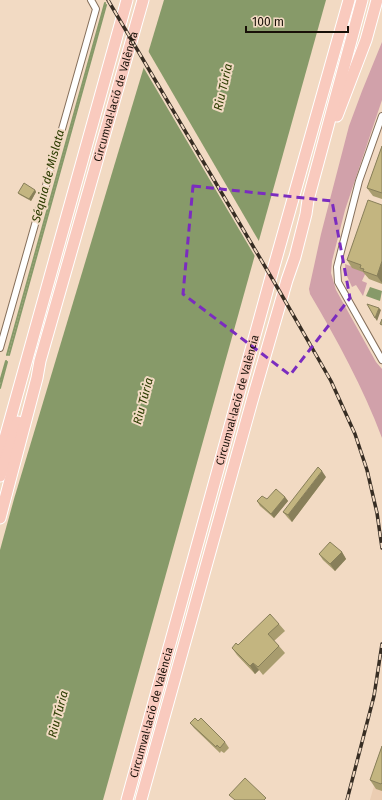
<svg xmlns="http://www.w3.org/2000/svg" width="382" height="800" viewBox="0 0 382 800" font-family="'Fira Sans',sans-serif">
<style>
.built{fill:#ebcdb2}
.green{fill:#d1a1aa}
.water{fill:#879a69}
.pier{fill:#f2dac3}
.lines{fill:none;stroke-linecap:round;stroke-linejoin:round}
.stream{stroke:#879a69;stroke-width:2}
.street-casing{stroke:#86705c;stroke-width:8}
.highway-casing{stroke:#fff;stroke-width:13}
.street{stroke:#fff;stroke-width:6}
.highway{stroke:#f9cabe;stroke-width:11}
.rail-casing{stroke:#372d23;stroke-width:3.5}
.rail{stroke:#f2dac3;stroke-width:2;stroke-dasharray:6;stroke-linecap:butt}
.wall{fill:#a89c6e}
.shaded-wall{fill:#887f5a}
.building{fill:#c3b580;stroke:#887f5a}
.marked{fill:none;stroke:#7b2cbf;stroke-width:3;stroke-dasharray:8 5;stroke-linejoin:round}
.labels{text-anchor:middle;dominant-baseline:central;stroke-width:4;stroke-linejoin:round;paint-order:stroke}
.street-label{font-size:11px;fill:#181008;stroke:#f2dac3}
.water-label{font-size:12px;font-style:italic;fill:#2c3c01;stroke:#f2dac3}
</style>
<rect width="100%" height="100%" fill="#f2dac3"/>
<polygon class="built" points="382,757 382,800 370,800 381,761"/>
<g class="green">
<path d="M382,42v58l-37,110 -13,51 -1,12 5,17 40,72 6,7v69c-19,-51 -45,-98 -72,-144l-1,-5 12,-55 28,-108 13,-35z"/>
<polygon points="345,264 366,272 362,281 367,283 363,296 356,285 352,287 346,274"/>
</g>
<g class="water">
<polygon points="164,0 326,0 103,800 0,800 0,550 14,499"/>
<polygon points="370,287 382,291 380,301 366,296"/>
</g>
<polygon class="pier" points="147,49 260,243 256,258 142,65"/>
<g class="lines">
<g class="stream">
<polyline points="7,355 105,3"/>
<polyline points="9,355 106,5"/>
<polyline points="0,382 6,361"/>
<polyline points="0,388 7,362"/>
</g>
<g class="street-casing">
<g id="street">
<polyline points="382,116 359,181 337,267 338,282 382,360"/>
<polyline points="0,348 96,9 91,0"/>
</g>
</g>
<g class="highway-casing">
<g id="highway">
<polyline points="337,116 366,40 377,0"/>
<polyline points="0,456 127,0"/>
<polyline points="0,476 18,422"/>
<path id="s1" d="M0,518l37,-140 3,-17 103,-361"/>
<path id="s2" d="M127,800l144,-523 78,-277"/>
<polyline points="141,800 252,401 287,280 295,257 306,214 308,200 362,0"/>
</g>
</g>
<use href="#street" class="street"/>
<use href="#highway" class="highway"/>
<g class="rail-casing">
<g id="rail">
<polyline points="108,0 280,292 331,381 355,434 367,470 377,513 382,548"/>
<polyline points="347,800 374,696 382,644"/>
</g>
</g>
<use href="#rail" class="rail"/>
</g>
<g class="wall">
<polygon points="382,146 382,199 373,196 367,188"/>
<polygon points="35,190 36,192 31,201 20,195 18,193"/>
<polygon points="382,205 382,284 369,279 363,272 352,268 347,260"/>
<polygon points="326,477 292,522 288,518 283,512"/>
<polygon points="285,497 288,501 274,518 260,506 257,501"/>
<polygon points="342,552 346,559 335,571 323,560 319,554"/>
<polygon points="279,624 285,631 274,641 279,646 285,653 263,675 259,670 255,674 237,655 232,648 238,645"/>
<polygon points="190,723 225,742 229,748 224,753 221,751 220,753 194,728"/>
<polygon points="382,746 382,791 376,789 370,780"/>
</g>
<g class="shaded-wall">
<polygon points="35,190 36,192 31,201 29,199"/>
<polygon points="382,261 382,283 377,276"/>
<polygon points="379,308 381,310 377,321 375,318"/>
<polygon points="322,471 326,477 292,522 288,515"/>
<polygon points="285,497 288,501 274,518 271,514"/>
<polygon points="342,552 346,559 335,571 330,564"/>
<polygon points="253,663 259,670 255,674 250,666"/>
</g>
<g class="building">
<polygon points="382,146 382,193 367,188"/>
<polygon points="24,183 35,190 29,199 18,193"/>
<polygon points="368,200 382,205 382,261 377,276 363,271 364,269 360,268 361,265 347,260"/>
<polygon points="367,304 379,308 375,318"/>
<polygon points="382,319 382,325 380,324"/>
<polygon points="318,467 322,471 288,515 283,512"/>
<polygon points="276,489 285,497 271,514 257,501 262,496 267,499"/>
<polygon points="330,542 342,552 330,564 319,554"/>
<polygon points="270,614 279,624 268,634 279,646 258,667 253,663 250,666 232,648 236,643 238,645"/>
<polygon points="195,718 198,721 201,718 225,742 220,748 217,745 216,747 190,723"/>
<polygon points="382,746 382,783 381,784 370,780"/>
<polygon points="245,778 266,798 264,800 235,800 229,795"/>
</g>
<path class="marked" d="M193,186l139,15 18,97 -60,77 -107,-81z"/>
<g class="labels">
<g class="street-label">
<text stroke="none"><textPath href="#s1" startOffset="437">Circumval·lació de València</textPath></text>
<text stroke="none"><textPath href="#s2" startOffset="415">Circumval·lació de València</textPath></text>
<text stroke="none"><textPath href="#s2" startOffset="91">Circumval·lació de València</textPath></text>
</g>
<g class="water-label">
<text transform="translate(223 87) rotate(-77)">Riu Túria</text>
<text transform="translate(48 176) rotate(-75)">Séquia de Mislata</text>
<text transform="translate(143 401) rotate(-75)">Riu Túria</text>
<text transform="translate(58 714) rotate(-75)">Riu Túria</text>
</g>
</g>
<path d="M246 26v6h102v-6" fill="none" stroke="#181008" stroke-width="2"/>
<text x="252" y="26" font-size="12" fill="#181008" stroke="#f2dac3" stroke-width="3" paint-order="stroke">100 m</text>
</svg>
